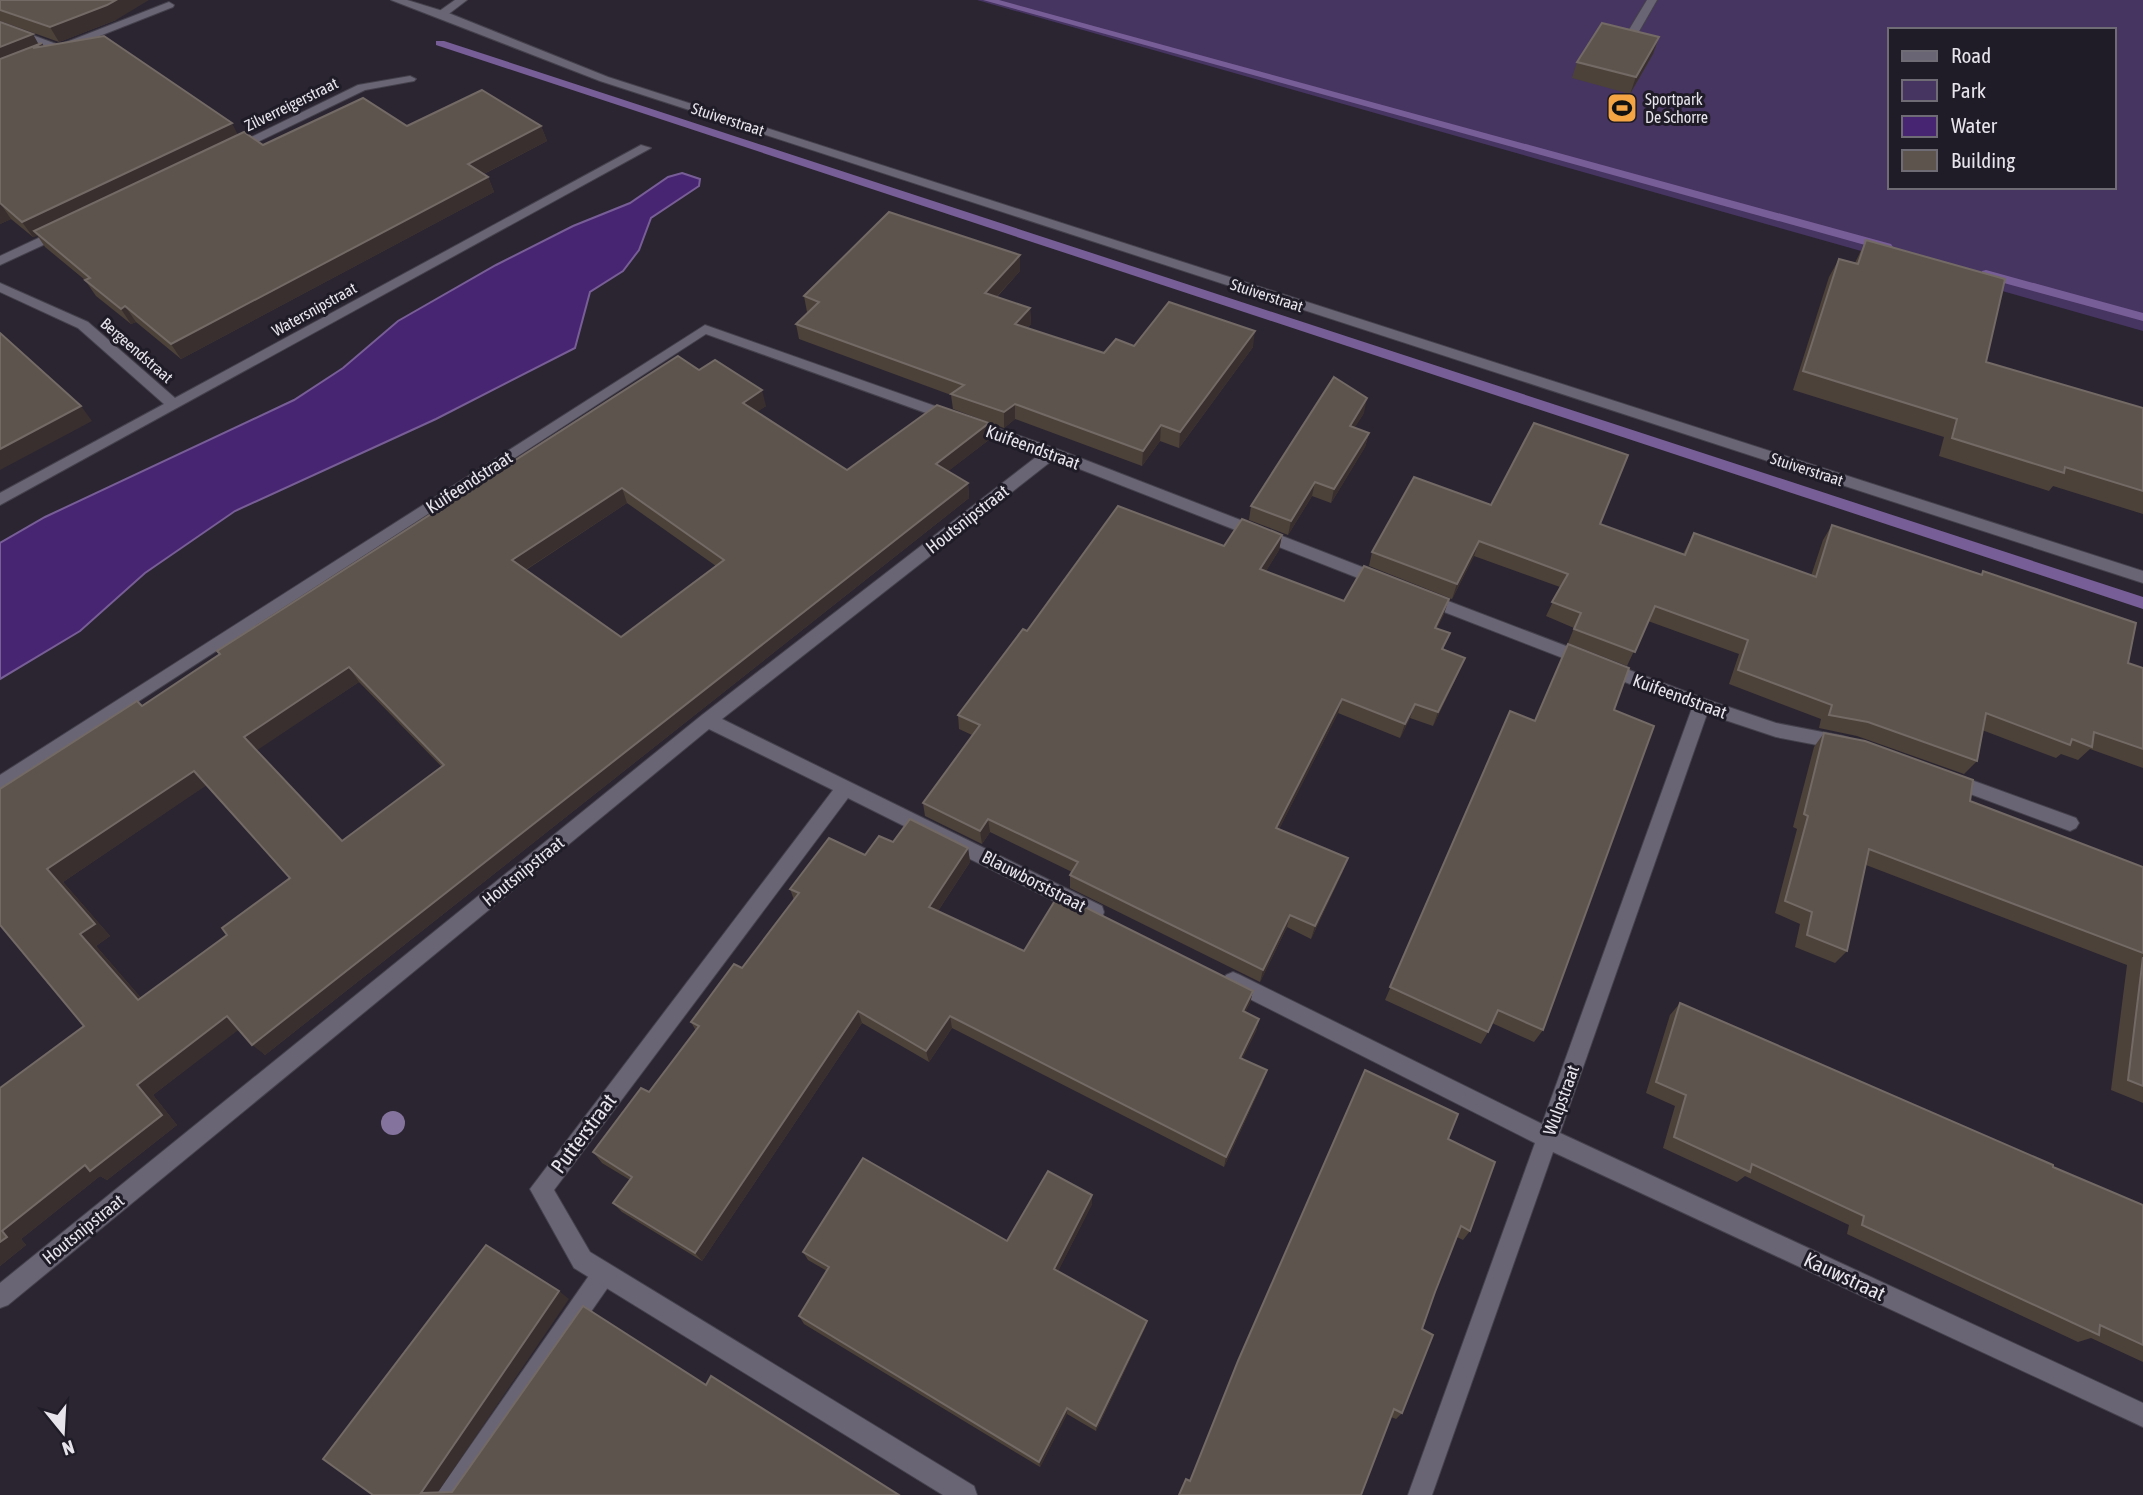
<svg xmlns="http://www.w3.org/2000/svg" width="2143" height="1495" viewBox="0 0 2143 1495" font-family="'Asap Condensed',sans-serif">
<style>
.green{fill:#463461;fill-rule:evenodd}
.water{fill:#482572;stroke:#785e97;stroke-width:2}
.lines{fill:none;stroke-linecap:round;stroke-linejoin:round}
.stream{fill:#785e97;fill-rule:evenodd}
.lane-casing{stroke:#45414c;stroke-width:2}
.street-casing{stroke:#45414c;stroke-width:2}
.lane{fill:#6a6574;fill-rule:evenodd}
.street{fill:#6a6574;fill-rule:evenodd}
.tree{fill:#84749d}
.wall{fill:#4d4239;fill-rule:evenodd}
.shaded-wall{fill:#382f2e}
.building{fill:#5d544d;stroke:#736a66;stroke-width:2;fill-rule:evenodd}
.labels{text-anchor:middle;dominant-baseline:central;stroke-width:6;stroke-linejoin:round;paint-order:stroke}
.far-poi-label{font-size:16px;fill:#e7e4ec;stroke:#201c27;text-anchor:start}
.far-street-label{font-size:16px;fill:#e7e4ec;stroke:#201c27}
.street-label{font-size:18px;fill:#e7e4ec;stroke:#201c27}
.near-street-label{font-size:21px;fill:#e7e4ec;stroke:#201c27}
</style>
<rect width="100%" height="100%" fill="#2a2531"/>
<path class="green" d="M977,0h1166v331zM1889,30h224v157h-224z"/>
<polygon class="water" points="682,173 700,179 699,186 651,218 639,250 623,271 590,292 575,348 436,419 235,511 145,573 80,631 0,679 0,543 45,517 294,400 343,368 398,321 496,265 573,226 630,203 668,177"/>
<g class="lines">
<g class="stream">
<polygon points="983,0 999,0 1891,244 1893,247 1887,251 1883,250"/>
<polygon points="436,41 444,41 2143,597 2143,609 436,45"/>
<polygon points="1986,270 2143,313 2143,321 1982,277 1982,271"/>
</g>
<g class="lane-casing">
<g id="lane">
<polygon points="455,0 467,0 446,16 438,16 438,12"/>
<polygon points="1647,0 1657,0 1634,40 1626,40 1624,38"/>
<polygon points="603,1264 611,1267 614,1275 611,1283 463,1495 436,1495 595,1267"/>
</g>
</g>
<g class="street-casing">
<g id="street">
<polygon points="391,0 407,0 446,12 608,77 2143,571 2143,583 600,81"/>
<polygon points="169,2 174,5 173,7 59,52 0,30 0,23 59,45"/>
<polygon points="410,76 416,79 414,81 365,90 239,151 229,148 358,85"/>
<polygon points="641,145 651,148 0,505 0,493 164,404 78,328 0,292 0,283 88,322 175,398"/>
<polygon points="62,227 68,231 67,234 0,265 0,256"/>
<polygon points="705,325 1057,449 1388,577 1390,581 1388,585 1376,585 1054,459 722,719 1102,906 1104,912 1102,918 1095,920 1088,918 848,798 554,1190 590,1252 974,1486 977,1495 943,1495 574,1268 530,1189 833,790 709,729 8,1305 0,1308 0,1283 702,715 1040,454 706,334 0,791 0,775"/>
<polygon points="1427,593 1708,700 1776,723 1843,736 1849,738 1852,743 1849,748 1843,750 1776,737 1707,714 1560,1133 2143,1403 2143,1427 1553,1152 1432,1495 1408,1495 1535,1143 1226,987 1223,981 1226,975 1233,972 1240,975 1542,1124 1692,708 1421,603 1419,599 1421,595"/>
<polygon points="1952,773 2076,818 2079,823 2076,828 2070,831 1946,785 1943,780 1946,775"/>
</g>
</g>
<use href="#lane" class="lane"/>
<use href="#street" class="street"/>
</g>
<circle class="tree" cx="393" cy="1123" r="12"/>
<g class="wall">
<polygon points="0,0 116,20 59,42 0,21"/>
<polygon points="0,22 39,44 238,135 263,145 407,126 541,126 547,141 484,174 488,177 494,192 181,359 136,322 131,324 96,296 85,280 45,247 37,235 33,237 11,219 0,224"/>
<polygon points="1659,37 1653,54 1630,94 1572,78 1577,62"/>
<polygon points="1866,240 1986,362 2143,408 2143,514 2053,486 2049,491 1939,456 1944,437 1793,390 1829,277 1839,259 1855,263"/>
<polygon points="1020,255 1020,271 997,297 1030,308 1031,324 1027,328 1104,353 1134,346 1253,347 1179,448 1160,441 1142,466 1015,419 1004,428 953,409 951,395 799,339 796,324 808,312 807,312 804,296"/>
<path d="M699,370l67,36 -10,6 91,58 142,-47 1,16 -42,32 20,12 1,15 -704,557 -27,-26 -85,66 24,30 -70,55 -7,-4 -79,63 5,6 -26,21v-178l84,-62 -83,-100 -1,1v-138l142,-83zM627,503l89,63 -95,71 -95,-67zM359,682l83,85 -100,74 -86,-91zM206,785l84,93 -63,57 -86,63 -45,-52 14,-10 -47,-54z"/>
<polygon points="1364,413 1354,428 1369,433 1365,447 1331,503 1312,496 1288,535 1249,520 1251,506"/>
<polygon points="1491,505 1600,524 1683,554 1694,533 1811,576 1823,540 1832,525 1981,574 1983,571 2128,663 2143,668 2143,768 2090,749 2078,760 2061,754 2056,758 1982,730 1977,761 1964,774 1857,736 1819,728 1821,719 1729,684 1739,654 1648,621 1627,666 1568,643 1574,628 1546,616 1560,587 1474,556 1452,599 1369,566 1372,552"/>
<polygon points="1282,535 1279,550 1266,571 1344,601 1444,614 1437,628 1444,649 1459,672 1433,726 1410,718 1400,738 1338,713 1279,829 1343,871 1311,939 1287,927 1260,982 1070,888 1070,875 1072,872 990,832 982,844 925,816 923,803 972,735 959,729 958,715 1027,631 1224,546"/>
<polygon points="1568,644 1614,710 1543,1030 1534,1042 1492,1023 1488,1032 1481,1044 1385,1000 1510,711 1535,721"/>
<polygon points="1824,733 1970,801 2143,867 2143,1103 2111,1090 2127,965 1866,865 1847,951 1835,963 1795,947 1800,924 1775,913 1797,829 1793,827 1814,747"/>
<polygon points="893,842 968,848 970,862 938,911 1024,951 1253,991 1250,1003 1245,1012 1259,1019 1256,1031 1242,1059 1263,1082 1224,1167 952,1028 929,1062 862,1023 702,1261 622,1212 613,1203 630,1180 602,1163 593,1152 649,1092 696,1031 691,1022 742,968 794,900 790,889"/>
<polygon points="1680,1003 2053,1167 2143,1205 2143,1362 2091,1338 2078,1342 1847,1234 1849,1225 1745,1176 1737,1182 1663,1148 1675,1106 1646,1093 1670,1015"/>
<polygon points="1365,1070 1448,1139 1470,1231 1463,1240 1457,1237 1435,1292 1422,1329 1402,1413 1396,1419 1391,1417 1190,1481 1235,1367"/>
<polygon points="1092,1195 1092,1204 1058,1271 1147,1321 1145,1328 1096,1431 1067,1414 1040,1467 804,1324 799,1316 827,1271 808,1260 803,1252 1007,1241"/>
</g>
<g class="shaded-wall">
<polygon points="116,0 149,0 116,20 59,42 50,27"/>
<polygon points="33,34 39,45 42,43 51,58 0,66 0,47"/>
<polygon points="1659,37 1653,54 1630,94 1636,77"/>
<polygon points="232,123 240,139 34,231 37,236 33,237 22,222"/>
<polygon points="541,126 547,141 474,179 468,164"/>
<polygon points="488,177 494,192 181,359 171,344"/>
<polygon points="0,203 11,219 0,224"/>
<polygon points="1020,255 1020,271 986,308 985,293"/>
<polygon points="125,306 136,322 131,324 121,309"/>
<polygon points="1030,308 1031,324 1016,339 1015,324"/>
<polygon points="1255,331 1253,347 1179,448 1180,432"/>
<polygon points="762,390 766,406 747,419 743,403"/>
<polygon points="1367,398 1364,413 1346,441 1350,426"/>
<polygon points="1015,404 1015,419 1004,428 1004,412"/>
<polygon points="81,406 92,421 0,470 0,449"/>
<polygon points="989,423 990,439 938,479 936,464"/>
<polygon points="1161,425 1160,441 1142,466 1143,451"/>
<polygon points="1369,433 1365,447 1331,503 1334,489"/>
<polygon points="1315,482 1312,496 1288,535 1291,521"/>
<polygon points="968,483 969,498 265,1055 252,1045"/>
<polygon points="622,488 627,503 519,574 512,560"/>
<polygon points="1282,535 1279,550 1258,584 1260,569"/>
<polygon points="1479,541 1474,556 1452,599 1457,584"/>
<polygon points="1449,599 1444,614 1430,642 1435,628"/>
<polygon points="1465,658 1459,672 1433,726 1438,712"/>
<polygon points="349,667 359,682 256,751 244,737"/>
<polygon points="1342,699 1338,713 1273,841 1276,828"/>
<polygon points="1415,704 1410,718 1400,738 1405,724"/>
<polygon points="194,771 207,785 63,882 110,936 96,946 153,1012 138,1000 80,934 47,869"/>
<polygon points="988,819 990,832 982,844 980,831"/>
<polygon points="968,848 970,862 932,920 929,907"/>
<polygon points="1348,858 1343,871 1311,939 1315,926"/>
<polygon points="1290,915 1287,927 1260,982 1263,970"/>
<polygon points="1253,991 1250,1003 1240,1023 1243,1011"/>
<polygon points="858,1011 862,1023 702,1261 695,1253"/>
<polygon points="227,1016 241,1028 153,1095 177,1125 107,1180 100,1176 21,1239 26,1245 0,1266 0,1242 2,1231 137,1085"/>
<polygon points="950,1016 952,1028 929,1062 926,1051"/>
<polygon points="1259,1019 1256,1031 1237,1069 1240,1058"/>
<polygon points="1267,1070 1263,1082 1224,1167 1226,1157"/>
<polygon points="1092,1195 1092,1204 1055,1277 1054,1269"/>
<polygon points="559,1291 569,1299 436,1495 421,1493"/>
<polygon points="1147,1321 1145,1328 1096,1431 1096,1426"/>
<polygon points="1067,1408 1067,1414 1040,1467 1039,1462"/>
</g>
<g class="building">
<polygon points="0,0 116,0 107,5 50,27 0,10"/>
<polygon points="0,22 33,34 0,47"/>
<polygon points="1602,23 1659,37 1636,77 1577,62"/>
<polygon points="104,36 232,123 22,222 0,203 0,59 42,43 33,48"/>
<polygon points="482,90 541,126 468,164 488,177 171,344 125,306 121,309 85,280 90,278 34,231 244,132 263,145 363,98 407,126"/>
<polygon points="889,212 1020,255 985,293 1030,308 1015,324 1104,353 1116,339 1134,346 1169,302 1255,331 1180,432 1161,425 1143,451 1015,404 1004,412 951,394 964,385 796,324 819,302 804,296"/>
<polygon points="1866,240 2005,279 1986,362 2143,408 2143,491 2065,467 2064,473 1952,438 1957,419 1803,371 1839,259 1858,264"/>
<polygon points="0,333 81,406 0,449"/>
<path d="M678,356l21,14 16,-10 47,30 -19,13 104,67 90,-65 52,18 -53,41 32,19 -716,562 -25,-29 -90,69 25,30 -72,56 -5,-6 -83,66 5,6 -7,5v-154l84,-62 -84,-101v-136l137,-88 5,5 78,-52 -3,-3zM622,488l102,72 -103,77 -109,-77zM349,667l95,98 -102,76 -98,-104zM194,771l96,107 -68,50 5,7 -89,65 -58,-66 15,-10 -48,-55z"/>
<polygon points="1334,377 1367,398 1350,426 1369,433 1334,489 1315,482 1291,521 1251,506"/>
<polygon points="1534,423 1628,455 1600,524 1685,555 1694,533 1816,577 1832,525 1982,575 1983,571 2136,623 2128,663 2143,668 2143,749 2094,732 2092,747 2072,739 2070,745 1986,713 1977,761 1868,722 1829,715 1832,705 1738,670 1748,640 1655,606 1635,652 1574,629 1581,613 1552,602 1568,574 1479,541 1457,584 1372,552 1414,477 1491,505"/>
<polygon points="1118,506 1224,546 1242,519 1282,535 1260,569 1344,601 1364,566 1449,599 1435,628 1450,633 1442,649 1465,658 1438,712 1415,704 1405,724 1342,699 1276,828 1348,858 1315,926 1290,915 1263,970 1070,875 1078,862 988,819 980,831 923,803 980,725 958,715 1023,629 1027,631"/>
<polygon points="1568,644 1629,668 1614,710 1654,726 1543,1030 1498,1010 1488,1032 1390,987 1510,711 1535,721"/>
<polygon points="1824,733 1865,741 1973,780 1970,801 2143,867 2143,953 1869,849 1847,951 1807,935 1812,912 1785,901 1808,816 1804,814"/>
<polygon points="910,819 968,848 929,907 1024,951 1059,894 1253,991 1243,1011 1259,1019 1240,1058 1267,1070 1226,1157 950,1016 926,1051 858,1011 695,1253 613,1203 632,1177 593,1152 641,1088 649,1092 699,1026 691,1022 734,964 742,968 799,893 790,889 829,838 865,855 879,836 893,842"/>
<polygon points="2143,957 2143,1086 2128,1080"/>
<polygon points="1680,1003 2053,1165 2053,1167 2143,1205 2143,1345 2100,1325 2099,1335 1862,1225 1864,1216 1752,1164 1750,1172 1674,1137 1686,1095 1656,1082"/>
<polygon points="1365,1070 1458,1114 1448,1139 1495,1162 1470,1231 1461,1226 1435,1292 1422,1329 1433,1335 1402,1413 1394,1409 1361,1495 1179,1495 1186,1479 1190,1481 1238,1361"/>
<polygon points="863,1158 1007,1241 1048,1171 1092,1195 1054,1269 1147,1321 1096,1426 1067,1408 1039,1462 799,1316 829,1267 803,1252"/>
<polygon points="486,1245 559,1291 421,1493 452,1492 583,1306 706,1385 711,1376 899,1495 373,1495 323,1459"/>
</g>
<defs>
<g id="stadium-square" transform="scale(1.575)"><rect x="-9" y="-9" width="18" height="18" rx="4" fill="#f4a443" stroke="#201c27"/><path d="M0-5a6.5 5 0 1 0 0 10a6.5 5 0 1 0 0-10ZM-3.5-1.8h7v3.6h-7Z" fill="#111"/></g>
</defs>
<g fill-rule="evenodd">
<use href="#stadium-square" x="1622" y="108"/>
</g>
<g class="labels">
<g class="far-poi-label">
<text x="1645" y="99">Sportpark<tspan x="1645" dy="18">De Schorre</tspan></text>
</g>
<g class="far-street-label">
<text transform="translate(291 104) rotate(-26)">Zilverreigerstraat</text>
<text transform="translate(728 119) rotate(18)">Stuiverstraat</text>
<text transform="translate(1267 295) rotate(18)">Stuiverstraat</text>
<text transform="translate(314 309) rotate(-29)">Watersnipstraat</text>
<text transform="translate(137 350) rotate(41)">Bergeendstraat</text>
<text transform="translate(1807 469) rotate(18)">Stuiverstraat</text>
</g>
<g class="street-label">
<text transform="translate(1033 447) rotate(20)">Kuifeendstraat</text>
<text transform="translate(469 482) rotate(-33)">Kuifeendstraat</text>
<text transform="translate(967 519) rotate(-38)">Houtsnipstraat</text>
<text transform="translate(1680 696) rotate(20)">Kuifeendstraat</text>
<text transform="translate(523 871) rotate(-39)">Houtsnipstraat</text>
<text transform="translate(1034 881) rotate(27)">Blauwborststraat</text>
<text transform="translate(1561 1100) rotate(-70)">Wulpstraat</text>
<text transform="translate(83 1229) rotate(-39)">Houtsnipstraat</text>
</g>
<g class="near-street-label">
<text transform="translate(583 1133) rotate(-53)">Putterstraat</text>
<text transform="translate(1845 1276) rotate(25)">Kauwstraat</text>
</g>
</g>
<rect x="1888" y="28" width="228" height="161" fill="#201c27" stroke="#706c76" stroke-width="2"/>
<rect x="1902" y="51" width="35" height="10" fill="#6a6574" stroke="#706c76" stroke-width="2"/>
<text x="1951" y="63" font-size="21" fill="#e7e4ec">Road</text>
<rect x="1902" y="80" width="35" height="21" fill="#463461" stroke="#706c76" stroke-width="2"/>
<text x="1951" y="98" font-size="21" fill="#e7e4ec">Park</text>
<rect x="1902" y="116" width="35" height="21" fill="#482572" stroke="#706c76" stroke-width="2"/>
<text x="1951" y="133" font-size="21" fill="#e7e4ec">Water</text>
<rect x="1902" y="150" width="35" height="21" fill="#5d544d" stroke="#706c76" stroke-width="2"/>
<text x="1951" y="168" font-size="21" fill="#e7e4ec">Building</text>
<g transform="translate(63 1432) rotate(162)" stroke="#201c27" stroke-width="5" paint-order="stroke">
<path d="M0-5L12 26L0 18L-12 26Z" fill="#e7e4ec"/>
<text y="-10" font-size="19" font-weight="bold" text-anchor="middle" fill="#e7e4ec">N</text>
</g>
</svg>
